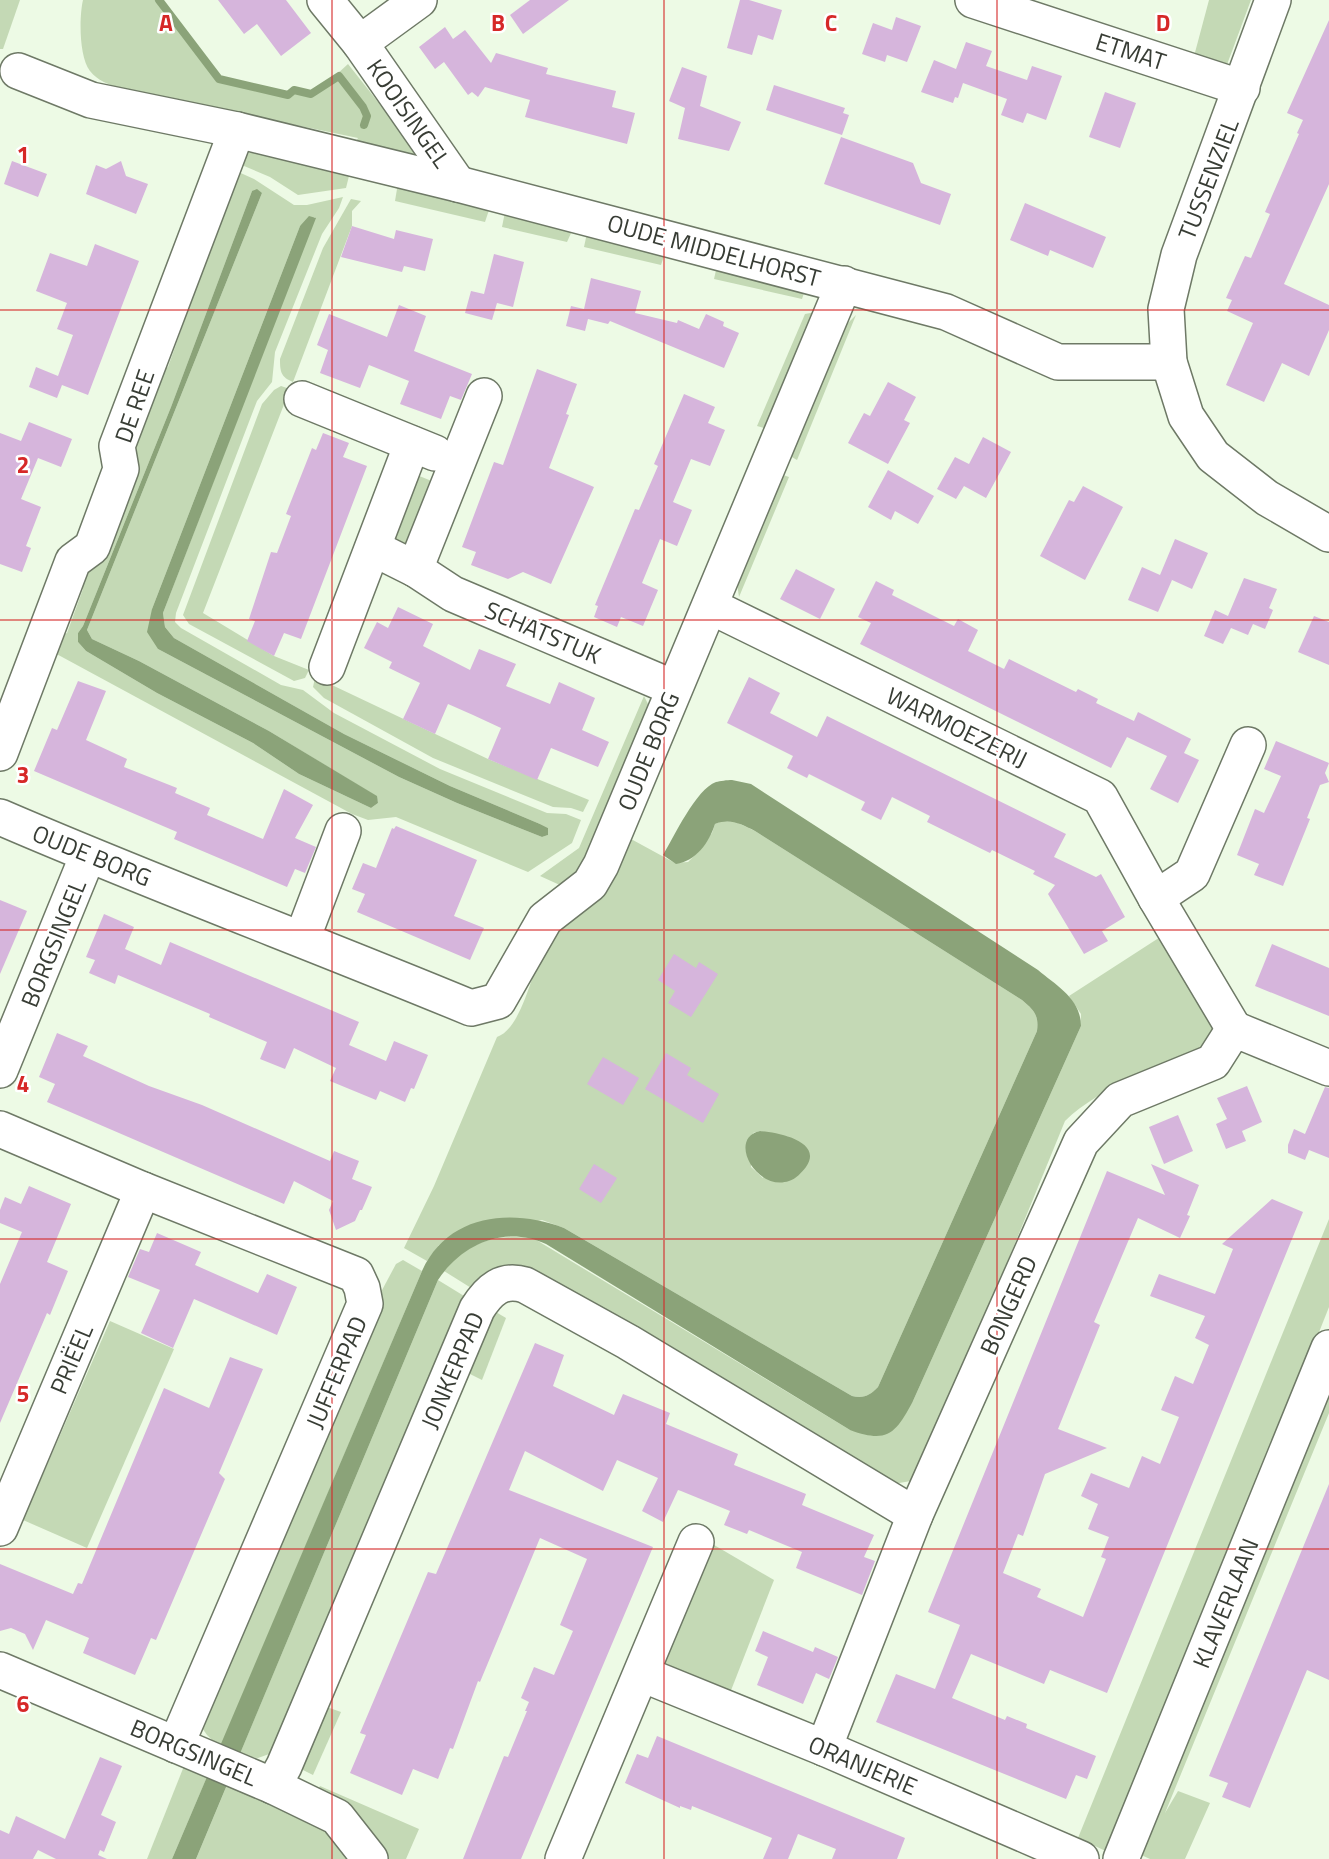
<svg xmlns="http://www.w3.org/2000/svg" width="1329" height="1859" viewBox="0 0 1329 1859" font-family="'Titillium Web',sans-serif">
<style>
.green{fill:#c4d9b5;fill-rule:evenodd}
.water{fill:#8ba379}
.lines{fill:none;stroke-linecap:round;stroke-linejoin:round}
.stream{stroke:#8ba379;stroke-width:8}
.building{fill:#d6b5dc}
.minor-casing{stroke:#6e7966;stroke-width:38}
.minor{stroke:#fff;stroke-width:35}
.grid{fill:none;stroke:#d62828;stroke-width:2;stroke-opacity:0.55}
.labels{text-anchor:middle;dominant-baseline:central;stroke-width:5;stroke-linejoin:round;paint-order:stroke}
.street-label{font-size:24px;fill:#383d35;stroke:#fff}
.grid-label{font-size:23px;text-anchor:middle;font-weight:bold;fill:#d62828;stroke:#fff;stroke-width:5;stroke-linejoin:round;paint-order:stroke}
</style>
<rect width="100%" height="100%" fill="#edfae5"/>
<g class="green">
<polygon points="0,0 20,0 3,49 0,49"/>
<path d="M83,0h74l60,80 72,17 7,-5 17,4 35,-32 49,62 33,34 -76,-15 4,-7 -72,-15 -2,7 -22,-12 -143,-30c-11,-4 -21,-7 -29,-17 -11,-14 -11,-54 -7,-71z"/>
<polygon points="1209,0 1251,0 1225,70 1193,60"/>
<polygon points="252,152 350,172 346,188 298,195 270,177 237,163 241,156"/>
<path d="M234,170l20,9 40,26h13l36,-8 -4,11 -17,26 -47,118 -3,30 -15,19 -81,212 -1,9 6,6 100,57 22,5 31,23 106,56 107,44 19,1 15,6 -9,23 -44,29 -132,-55 -28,3 -16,-6 -301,-163 5,-13 11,-5 16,-44 -5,-8 79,-209 11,-5 16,-45 -4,-11zM252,191l10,2 -175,437 5,9 47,22 130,70 107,65 2,7 -7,5 -72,-34 -46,-31 -96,-50 -71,-42 -8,-9v-9l5,-7 88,-219zM315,217l-152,396 2,14 9,11 170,96 106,52 90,38 8,4v7l-6,2 -85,-34 -58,-26 -241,-128 -6,-40 148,-383z"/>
<polygon points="398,183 489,210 485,222 395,201"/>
<path d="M351,199l10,2 -9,10v15l-59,156c-12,-5 -13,-10 -13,-23l43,-111z"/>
<polygon points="505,212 572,231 567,242 502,227"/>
<polygon points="587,233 665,253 661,265 584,247"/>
<polygon points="717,266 804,293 802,299 714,279"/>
<polygon points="816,312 771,430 757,426 805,314"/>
<polygon points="856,315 797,460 790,456 840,331"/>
<polygon points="281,386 290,389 203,613 274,656 309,670 305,678 294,681 189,624 183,615 262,404 274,390"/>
<polygon points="412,473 439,484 408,548 390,543"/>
<polygon points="780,474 789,477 739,597 736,577"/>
<polygon points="316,673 334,686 488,759 589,800 583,812 571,808 553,807 433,758 324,698 313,687"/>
<polygon points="644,696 648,704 648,723 584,868 562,886 540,876 579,848"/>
<path d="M722,821l14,1 19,9 267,169c12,10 17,15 15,31l-159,356c-8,8 -14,12 -26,9l-288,-168 -22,-8 -103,25 -12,16 -23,-13 30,-62 63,-149c26,-9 36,-71 49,-94 4,-9 14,-17 21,-24 23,-26 48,-50 64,-80l44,24 13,-1 12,-12 12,-17 3,-9zM760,1131l29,6 -26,41 -12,-11 2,-34z"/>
<path d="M1168,932l46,91 -1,10 -8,13c-45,21 -104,40 -140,75l-145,354 -9,6 -18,3 -351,-205 -66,12 -32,-20c23,-30 53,-37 89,-33l317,192 63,-29 168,-375v-12l-12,-18z"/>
<polygon points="1329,1219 1329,1307 1112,1854 1078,1838"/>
<polygon points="403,1260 422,1271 220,1748 207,1735 200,1725 206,1704 381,1292 396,1264"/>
<polygon points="438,1280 469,1299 272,1753 258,1758 239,1756"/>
<polygon points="489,1308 506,1318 482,1380 464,1371"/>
<polygon points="110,1321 174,1349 87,1548 23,1520"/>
<polygon points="1329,1383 1329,1413 1165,1813 1178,1791 1210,1803 1185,1859 1150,1859 1139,1854"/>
<polygon points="709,1542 774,1580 730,1693 660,1661"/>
<polygon points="321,1705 341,1712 313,1775 301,1769"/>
<polygon points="184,1766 207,1777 172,1859 147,1859"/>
<polygon points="227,1785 322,1824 352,1859 196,1859"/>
<polygon points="320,1786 419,1829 406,1859 387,1859 347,1810 317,1792"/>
</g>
<g class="water">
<polygon points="257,189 262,193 87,630 92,639 139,661 269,731 377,796 378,803 371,808 299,774 253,743 157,693 86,651 78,642 78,633 83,626 171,407 252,191"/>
<polygon points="309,216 316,218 163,613 165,627 174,638 344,734 450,786 540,824 548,828 548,835 542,837 457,803 399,777 158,649 147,632 152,609 300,226"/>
<path d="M732,780l19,4 287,186c19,16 43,29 43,56l-168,375c-17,32 -25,43 -63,29l-304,-186c-41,-19 -84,0 -108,36l-242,579h-24l250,-588c26,-57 89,-63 142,-43l288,168c12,3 18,-1 26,-9l159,-356c2,-16 -3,-21 -15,-31l-267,-169c-14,-7 -25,-13 -40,-7 -6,19 -19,37 -39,40l-13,-9c11,-18 33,-66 53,-73 4,-1 11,-2 16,-2z"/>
<path d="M760,1131c17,1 64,10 46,36 -4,5 -10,12 -17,14 -33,11 -62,-43 -29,-50z"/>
</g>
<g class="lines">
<polyline class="stream" points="159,0 219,79 288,95 294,90 311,94 339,76 363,107 367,116 364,125"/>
</g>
<g class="building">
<polygon points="218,0 286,0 311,33 281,56 257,24 244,34"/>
<polygon points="530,0 569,0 523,34 510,15"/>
<polygon points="740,0 749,0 782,10 773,40 758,35 752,55 727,48"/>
<polygon points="896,17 921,26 907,62 887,55 885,62 862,54 873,23 892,30"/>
<polygon points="1329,20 1329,184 1284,284 1329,305 1329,330 1309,376 1282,363 1264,402 1226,385 1253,323 1227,311 1232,300 1226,298 1245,256 1251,258 1270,214 1265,212 1299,134 1297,133 1303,120 1287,113"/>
<polygon points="445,27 453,39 465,30 491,63 496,53 548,68 546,74 616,91 612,107 635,113 627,144 525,117 530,100 485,87 478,97 472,92 468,95 444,62 435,69 419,47"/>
<polygon points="966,42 992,51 986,66 1027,80 1032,66 1062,76 1046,120 1027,113 1023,123 1001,115 1007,99 963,83 958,98 955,97 953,103 921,92 934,60 956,69"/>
<polygon points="682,67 707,76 700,106 741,122 729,151 678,139 685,108 669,101"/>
<polygon points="774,85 845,108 843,113 849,115 842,135 766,110"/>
<polygon points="1105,92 1136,103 1120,148 1089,137"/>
<polygon points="841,137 913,163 921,183 951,194 940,225 824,184"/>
<polygon points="12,161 47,174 38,197 4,184"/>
<polygon points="121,161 126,176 148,184 136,214 86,194 96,165 106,169"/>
<polygon points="1025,203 1106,237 1093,268 1050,250 1048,256 1010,240"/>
<polygon points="352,226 394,239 396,230 433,239 425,271 404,266 402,272 341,257"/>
<polygon points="95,244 139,261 88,395 62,385 57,398 29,387 36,367 58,376 73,335 57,329 67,303 36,291 50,253 87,266"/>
<polygon points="494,254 524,262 513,307 497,303 492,320 465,313 471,291 484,294"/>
<polygon points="591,278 641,291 635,313 677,323 678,320 699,329 706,314 724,322 723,326 739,333 724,368 610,321 608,324 588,319 585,331 566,326 571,306 584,309"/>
<polygon points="399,305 426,316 414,351 472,374 461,400 450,396 441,419 400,404 409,381 369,365 360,388 320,373 328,350 317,345 329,314 387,337"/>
<polygon points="537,369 577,384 566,414 569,415 549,468 594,487 551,584 523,572 508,579 471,565 476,552 462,547 494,462 503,465"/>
<polygon points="888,382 916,397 904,420 910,423 888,464 848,443 864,413 870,416"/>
<polygon points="684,394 715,407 708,423 725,430 710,466 691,459 673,502 692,510 677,546 660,539 642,583 658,590 643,626 621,617 617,627 594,617 598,606 595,605 635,509 639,510 658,466 654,464"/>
<polygon points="29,422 72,439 61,467 38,458 21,499 41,507 26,546 31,548 22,572 0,564 0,433 21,441"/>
<polygon points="323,433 349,443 343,457 367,466 301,639 284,633 274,656 247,641 255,621 249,619 271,552 277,553 291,516 286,514 312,448 316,450"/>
<polygon points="983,437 1011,452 986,498 964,486 956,499 937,489 955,457 969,464"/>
<polygon points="888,470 934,496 918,524 895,511 891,520 868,507"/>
<polygon points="1083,486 1123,507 1085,580 1040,556 1069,500 1074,502"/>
<polygon points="1175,539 1208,553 1192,589 1161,575 1172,580 1158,612 1128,600 1142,567 1160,575"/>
<polygon points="796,569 835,589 820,619 780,599"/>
<polygon points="1244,578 1277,589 1269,608 1273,610 1265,629 1253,624 1248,635 1231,628 1223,644 1204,636 1215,610 1228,616"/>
<polygon points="876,581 894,590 892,595 954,626 958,619 978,630 968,651 1004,669 1009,659 1076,692 1078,689 1098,699 1096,703 1134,721 1138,712 1191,739 1184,753 1199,760 1178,803 1150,789 1167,756 1127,737 1111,768 860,644 871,623 858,617"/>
<polygon points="398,607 433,624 423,646 470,670 479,649 516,664 506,686 550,704 559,682 595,698 582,730 609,742 598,767 551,748 537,780 488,759 501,728 473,715 448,704 435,734 403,719 420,683 389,668 392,662 364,648 377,622 388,628"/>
<polygon points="1314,616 1329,622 1329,665 1298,652"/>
<polygon points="749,677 780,693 770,713 817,737 827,716 1066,834 1054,857 1096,877 1101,874 1125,917 1102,931 1108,941 1084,954 1048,894 1055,885 1033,874 1035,871 992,850 990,853 927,822 930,816 892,797 881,820 861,810 865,802 809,774 807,778 787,768 793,756 727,723"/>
<polygon points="78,681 106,691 86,740 127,759 124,767 177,788 175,793 210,808 207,815 263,839 284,789 313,805 295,838 316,847 305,873 295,869 287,887 174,839 177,832 34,771 52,728 57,730"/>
<polygon points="1276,741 1329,763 1325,773 1329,782 1320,785 1307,818 1310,819 1283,886 1254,875 1259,864 1237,855 1255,809 1264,813 1281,776 1264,769"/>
<polygon points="396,826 477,860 454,916 484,928 470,960 357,912 365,894 352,889 363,863 376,868 392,828 394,829"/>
<polygon points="0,900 27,911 0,974"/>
<polygon points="104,914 134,927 125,949 161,965 170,942 359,1022 349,1045 386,1061 394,1041 428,1055 414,1089 411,1088 405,1102 380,1091 376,1100 330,1081 336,1068 294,1048 285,1069 260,1059 267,1042 209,1017 210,1014 118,975 115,984 89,973 95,960 86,957"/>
<polygon points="1272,944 1329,968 1329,1016 1255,986"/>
<polygon points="674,954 696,968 699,962 718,974 691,1017 668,1003 675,991 658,980"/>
<polygon points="57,1033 88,1046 83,1056 149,1086 202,1105 330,1161 334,1151 359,1161 352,1179 372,1187 362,1210 360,1210 355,1221 336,1230 329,1210 333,1201 294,1181 284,1204 47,1102 55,1084 39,1077"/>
<polygon points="666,1053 691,1068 687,1075 719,1094 703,1123 645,1089"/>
<polygon points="603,1057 639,1078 623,1105 587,1084"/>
<polygon points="1247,1086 1262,1122 1242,1131 1246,1141 1226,1149 1216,1124 1227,1119 1217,1098"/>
<polygon points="1325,1087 1329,1088 1329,1158 1309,1150 1305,1160 1288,1153 1288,1145 1294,1129 1305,1134"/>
<polygon points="1178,1115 1193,1151 1164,1164 1149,1127"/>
<polygon points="594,1164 617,1178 601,1203 579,1189"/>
<polygon points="1151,1164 1199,1185 1187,1215 1190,1216 1180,1238 1138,1218 1094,1322 1100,1325 1058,1429 1107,1448 1045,1474 1023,1536 1018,1534 1003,1573 1041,1589 1037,1597 1083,1617 1106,1559 1101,1557 1109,1537 1088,1529 1098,1504 1081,1496 1091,1473 1129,1488 1142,1456 1160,1464 1179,1417 1161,1410 1175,1376 1193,1384 1209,1345 1195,1338 1205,1316 1150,1296 1159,1274 1215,1294 1233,1249 1222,1244 1272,1199 1303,1212 1107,1693 1050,1670 1044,1684 971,1654 952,1698 1005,1720 1007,1716 1027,1724 1026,1728 1096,1756 1087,1779 1076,1775 1066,1799 876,1722 896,1674 935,1689 960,1625 928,1612 1107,1171 1165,1195"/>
<polygon points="29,1186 71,1204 47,1262 68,1271 50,1315 47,1313 0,1423 0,1284 22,1232 0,1223 0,1210 5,1197 21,1204"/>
<polygon points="157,1233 201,1252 195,1265 258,1293 267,1274 297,1287 277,1335 194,1299 173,1348 141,1333 160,1290 128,1277 140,1249 149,1252"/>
<polygon points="535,1343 564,1355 553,1386 614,1415 623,1394 670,1413 666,1424 738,1454 734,1465 806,1494 802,1505 874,1535 864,1557 875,1561 862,1595 796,1568 802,1552 749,1530 747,1534 724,1525 730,1511 681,1491 678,1490 663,1522 642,1511 658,1478 617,1460 603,1491 525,1451 509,1490 653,1547 521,1859 463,1859 504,1756 508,1757 527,1711 525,1711 529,1702 521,1698 534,1667 554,1675 573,1631 560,1625 587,1559 540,1538 480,1682 478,1681 453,1749 450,1748 438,1779 413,1769 402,1795 350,1773 366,1735 360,1733 428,1572 436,1574"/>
<polygon points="230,1357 263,1369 219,1473 225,1479 156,1640 151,1638 135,1675 83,1653 89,1638 46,1620 33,1650 25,1634 11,1628 0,1631 0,1564 73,1594 78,1583 82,1584 164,1388 209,1408"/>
<polygon points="1329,1484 1329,1680 1307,1670 1250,1808 1222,1797 1228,1783 1209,1776"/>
<polygon points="763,1631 813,1652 815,1647 838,1657 829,1679 816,1673 803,1704 757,1685 768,1657 755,1651"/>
<polygon points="657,1736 905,1838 897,1859 832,1859 836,1849 798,1834 788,1859 763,1859 772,1838 692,1806 691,1810 680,1806 680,1808 625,1783 637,1754 648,1758"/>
<polygon points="100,1757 122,1766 101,1815 116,1822 104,1852 100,1850 98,1855 107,1859 56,1859 38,1850 33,1859 0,1859 0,1830 9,1834 16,1816 65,1839"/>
</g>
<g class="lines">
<g class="minor-casing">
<g id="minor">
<polyline points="325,0 360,43 458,184"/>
<polyline points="973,0 1242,88"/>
<polyline points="1273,0 1179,255 1166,309 1169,362 1186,416 1213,456 1267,498 1329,534"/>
<polyline points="360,43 419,0"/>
<polyline points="18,71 91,100 237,130 458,184 946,312 1058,362 1169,362"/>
<polyline points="302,399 435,453"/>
<polyline points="373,548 415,569 453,594 674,688"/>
<polyline points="415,569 484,396"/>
<polyline points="710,606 1100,797 1156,898 1234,1029"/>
<polyline points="327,667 412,444"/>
<polyline points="0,753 73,561 92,547 121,469 117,446 237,130"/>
<path d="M0,817c155,67 314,126 471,191l27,-7 47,-82 45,-35 11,-19 243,-581"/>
<polyline points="1156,898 1192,874 1248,745"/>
<polyline points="302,939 343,831"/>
<polyline points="0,1070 88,855"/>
<polyline points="0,1129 143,1190 356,1275 362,1288 365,1304 176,1745"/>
<polyline points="0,1528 143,1190"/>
<polyline points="0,1670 273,1786 337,1817 370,1859"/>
<polyline points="642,1674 824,1748 1081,1859"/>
<polyline points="824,1748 915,1515 1081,1142 1120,1100 1213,1062 1234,1029 1329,1068"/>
<path d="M273,1786l11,-20 193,-457c12,-19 25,-31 48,-24l103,57 287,173"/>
<polyline points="563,1859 696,1542"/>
<polyline points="1121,1859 1329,1348"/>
</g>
</g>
<use href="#minor" class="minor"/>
</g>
<path class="grid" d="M332,0v1859M664,0v1859M997,0v1859M0,310h1329M0,620h1329M0,930h1329M0,1239h1329M0,1549h1329"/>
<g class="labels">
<g class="street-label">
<text transform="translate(1131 51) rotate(18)">ETMAT</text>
<text transform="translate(409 113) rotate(55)">KOOISINGEL</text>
<text transform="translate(1208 179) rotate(-69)">TUSSENZIEL</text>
<text transform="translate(714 250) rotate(15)">OUDE MIDDELHORST</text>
<text transform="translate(134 406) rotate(-71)">DE REE</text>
<text transform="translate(543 632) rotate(23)">SCHATSTUK</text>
<text transform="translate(957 727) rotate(26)">WARMOEZERIJ</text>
<text transform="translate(648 751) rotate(-68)">OUDE BORG</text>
<text transform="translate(92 855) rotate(22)">OUDE BORG</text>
<text transform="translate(53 943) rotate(-68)">BORGSINGEL</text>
<text transform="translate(1008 1305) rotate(-66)">BONGERD</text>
<text transform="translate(71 1359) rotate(-67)">PRIËEL</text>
<text transform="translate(452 1370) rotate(-67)">JONKERPAD</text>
<text transform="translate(336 1372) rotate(-67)">JUFFERPAD</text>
<text transform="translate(1225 1603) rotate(-68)">KLAVERLAAN</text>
<text transform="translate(194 1752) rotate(23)">BORGSINGEL</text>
<text transform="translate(863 1765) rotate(23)">ORANJERIE</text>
</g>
</g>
<g class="grid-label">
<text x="166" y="31">A</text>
<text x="498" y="31">B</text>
<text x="831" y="31">C</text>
<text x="1163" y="31">D</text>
<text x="23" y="163">1</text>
<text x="23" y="473">2</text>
<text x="23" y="783">3</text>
<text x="23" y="1092">4</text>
<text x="23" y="1402">5</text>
<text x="23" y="1712">6</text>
</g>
</svg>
